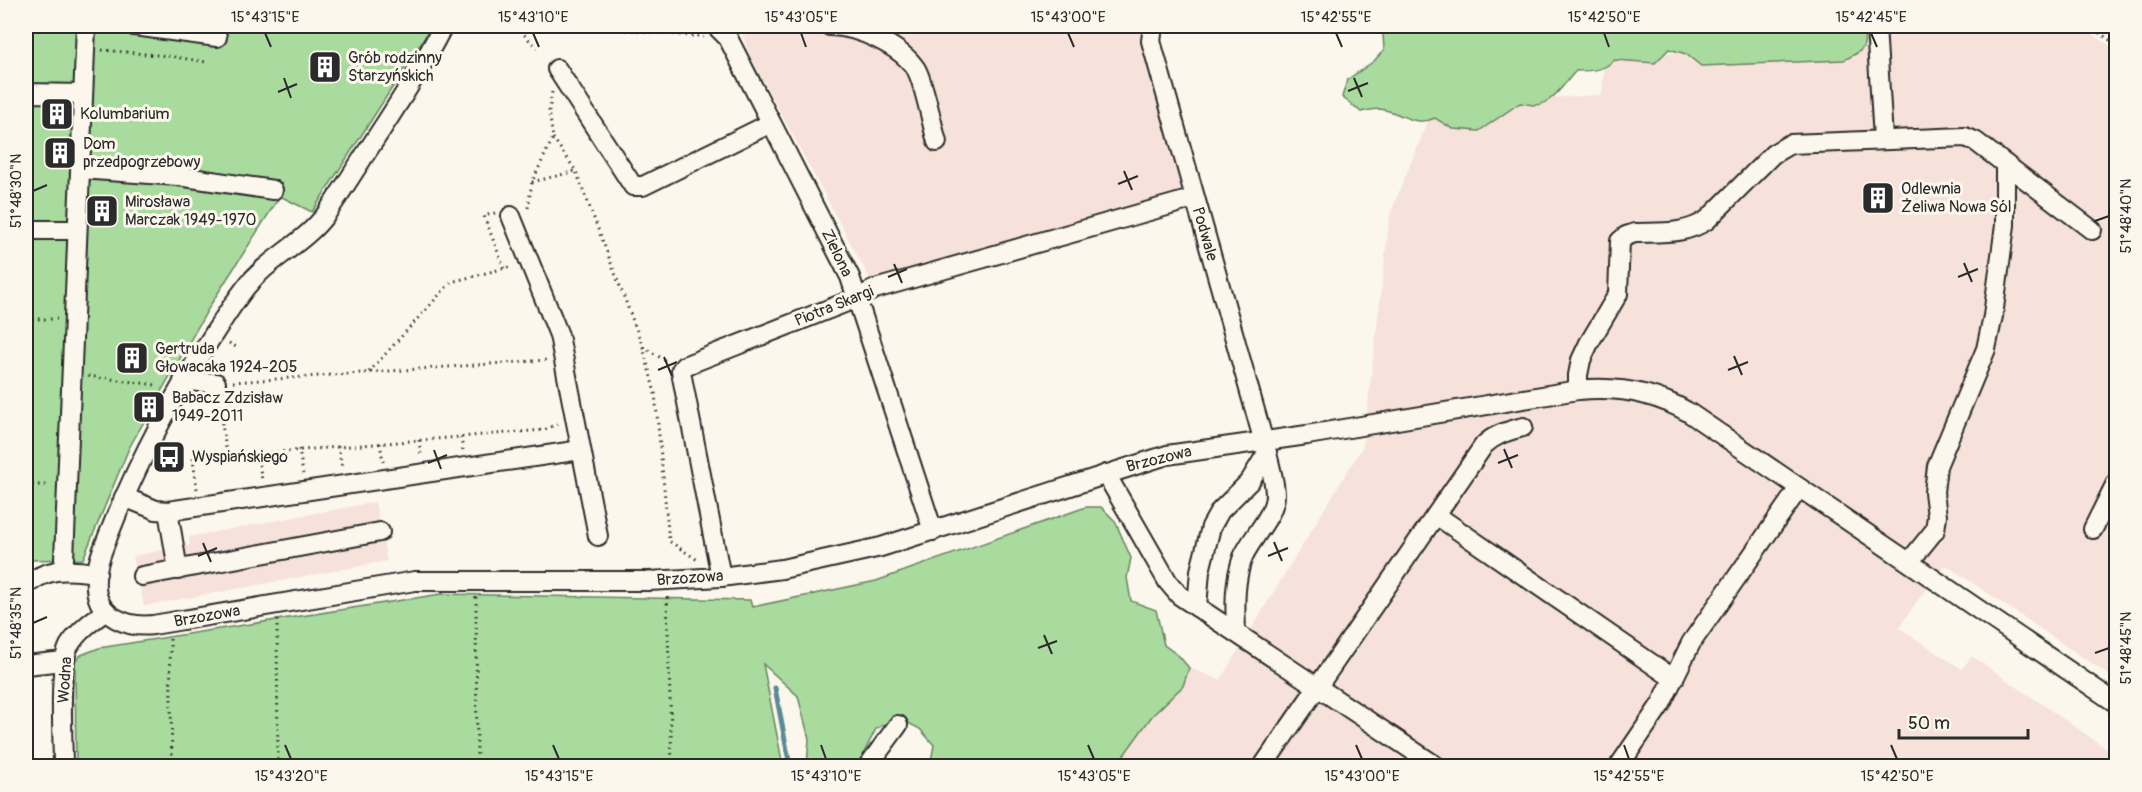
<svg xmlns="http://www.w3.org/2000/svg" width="2142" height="792" viewBox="0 0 2142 792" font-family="Pangolin,sans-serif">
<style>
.built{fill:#f6e2da}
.green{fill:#a8db9d;stroke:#6a8364;stroke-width:1.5}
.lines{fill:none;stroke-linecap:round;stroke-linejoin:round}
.stream{stroke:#5c8996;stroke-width:5}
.minor-casing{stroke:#2b2b2b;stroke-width:22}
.path{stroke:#2b2b2b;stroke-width:3;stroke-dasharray:1.5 4.5;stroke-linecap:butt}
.minor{stroke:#fbf7ec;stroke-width:18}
.ticks{fill:none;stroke:#2b2b2b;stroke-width:2}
.labels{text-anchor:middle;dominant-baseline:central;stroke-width:6;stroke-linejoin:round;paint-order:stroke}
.poi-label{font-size:16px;fill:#2b2b2b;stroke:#fbf7ec;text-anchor:start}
.street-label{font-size:16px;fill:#2b2b2b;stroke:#fbf7ec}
.neatline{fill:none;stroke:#2b2b2b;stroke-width:2}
.ticks-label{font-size:15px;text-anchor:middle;fill:#2b2b2b}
</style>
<rect width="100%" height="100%" fill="#fbf7ec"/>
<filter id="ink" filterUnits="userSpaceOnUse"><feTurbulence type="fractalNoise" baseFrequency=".0167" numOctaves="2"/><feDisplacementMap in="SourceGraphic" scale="12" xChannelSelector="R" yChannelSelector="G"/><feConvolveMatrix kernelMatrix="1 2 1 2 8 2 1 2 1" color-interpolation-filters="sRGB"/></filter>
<g filter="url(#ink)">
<g class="built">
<polygon points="744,26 1140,26 1185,193 870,279 749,54 744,39"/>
<polygon points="1853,26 2080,26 2116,50 2116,680 1946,565 1917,601 1899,628 1962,669 1972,656 2116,755 2116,766 1116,766 1152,716 1183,686 1189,668 1220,680 1363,446 1390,214 1435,104 1602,95 1605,56 1853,44"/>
<polygon points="375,502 387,561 144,606 133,556 190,545 189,537"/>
</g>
<g class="green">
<polygon points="26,26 430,26 430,29 312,212 280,196 211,304 129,448 83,559 26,560"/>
<path d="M1375,26h489c1,24 2,23 -20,34l-143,6 -15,-12 -17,-5 -14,14 -40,-3c-13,11 -23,11 -39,11 -12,12 -23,33 -41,34 -5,0 -11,-2 -15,-2l-41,28 -26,-2 -18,-11c-21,10 -35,-7 -55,-9 -6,0 -14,2 -19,3l-19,-15 5,-17 27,-19 10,-11 -1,-15z"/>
<polygon points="1086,507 1101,507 1115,521 1131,558 1127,578 1131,601 1156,610 1164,645 1179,656 1189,668 1183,686 1152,716 1116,766 930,766 934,745 920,729 897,717 876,729 857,766 807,766 809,739 798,696 763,664 783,766 76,766 75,661 81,655 99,648 441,594 750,600 752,607 876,581"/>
</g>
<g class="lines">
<polyline class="stream" points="775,688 790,766"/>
<g class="minor-casing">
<g id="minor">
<polyline points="134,26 217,37"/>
<path d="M443,26c-22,43 -48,83 -75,124 -14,21 -27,43 -42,64 -22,30 -57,44 -80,73 -14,18 -26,37 -38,56 -37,56 -67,114 -93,176 -8,21 -21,45 -19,69 2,29 32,40 57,37l262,-44h234l72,-4 61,-8 99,-22 286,-92 140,-20 271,-45c39,-4 75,2 110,22l428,291"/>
<polyline points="716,26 728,38 850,277 933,531"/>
<path d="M830,26c27,0 71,20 86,43 8,13 16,56 21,73"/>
<polyline points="1153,26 1151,41 1267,453 1250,481 1220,511 1211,527 1200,571 1197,607 1436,766"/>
<polyline points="1876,26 1883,139"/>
<polyline points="557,69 633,186 643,186 771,123"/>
<polyline points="26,93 83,94"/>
<polyline points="80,169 178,176 273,190"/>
<polyline points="511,216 559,335 598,536"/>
<polyline points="26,230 77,230"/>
<polyline points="183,381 216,383"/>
<path d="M1578,390v-15l3,-15 8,-17 29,-49 2,-53 6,-5 9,-3c25,-1 50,2 72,-13l66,-66 17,-10 175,-7 10,4 117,89"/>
<polyline points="1106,474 1168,582 1179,595 1197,607"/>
<polyline points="124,497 156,510 168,511 581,450"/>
<polyline points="168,511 178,570"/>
<polyline points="1436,515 1674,679"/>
<polyline points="2093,529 2116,483"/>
<polyline points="64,559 86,26"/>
<polyline points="1910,561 1935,530 1937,516 1934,492 1937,466 1986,349 1993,316 2005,225 2005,164"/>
<polyline points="142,576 380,532"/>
<polyline points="721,577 682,377 681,370 684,366 857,298 875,289 1195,198"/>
<path d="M26,585c25,-19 40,-15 71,-12"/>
<path d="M1236,632c-1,-24 -2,-52 7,-75 8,-19 32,-42 32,-62 0,-14 -5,-28 -8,-42"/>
<polyline points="26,665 64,661"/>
<path d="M63,766c0,-26 -5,-100 6,-120 9,-15 23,-25 37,-35"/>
<polyline points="868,766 898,725"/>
<path d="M1263,766l221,-321c11,-11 25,-14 39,-18"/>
<polyline points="1619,766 1661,704 1691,643 1799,488"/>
</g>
</g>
<g class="path">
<polyline points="516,26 537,48"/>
<polyline points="584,26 704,37"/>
<polyline points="2089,26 2116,44"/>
<polyline points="102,50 168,56 207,62"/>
<polyline points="553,138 576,171 643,347 655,393 669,541 699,561"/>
<polyline points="532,182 576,171"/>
<polyline points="528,208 532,182 553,138 549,111 552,92"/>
<polyline points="495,213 484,216 504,268"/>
<polyline points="26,319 57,319"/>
<polyline points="229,343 238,348"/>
<polyline points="643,347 666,361"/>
<polyline points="369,372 451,282 513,266"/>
<polyline points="88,376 156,385"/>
<polyline points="233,382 547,360"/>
<polyline points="218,399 227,455"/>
<polyline points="461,437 463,450"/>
<polyline points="419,440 421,456"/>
<polyline points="380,443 383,462"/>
<polyline points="338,446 342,468"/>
<polyline points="299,449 303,474"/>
<polyline points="257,453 262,480"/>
<polyline points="26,485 50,485"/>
<polyline points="197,489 193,459 544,430 559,423"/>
<polyline points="476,597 477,766"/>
<polyline points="667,597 672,766"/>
<polyline points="277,620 278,766"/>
<polyline points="170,639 172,766"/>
</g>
<use href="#minor" class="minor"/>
</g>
</g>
<path class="ticks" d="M265,33l6,14M533,33l6,14M801,33l5,14M1068,33l6,14M1336,33l6,14M1604,33l5,14M1871,33l6,14M284,78l7,20M1354,78l8,19M1348,91l20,-8M278,92l19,-8M1124,171l8,19M1118,184l20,-8M33,191l14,-6M2095,221l14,-5M1964,263l8,19M894,264l8,19M888,277l19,-8M1958,277l20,-8M1734,356l8,19M664,357l8,19M658,370l19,-8M1728,370l20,-8M1504,449l8,19M434,450l7,19M428,463l19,-8M1498,463l20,-8M1274,542l8,19M203,543l8,19M198,556l19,-8M1268,556l20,-8M33,623l14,-6M1044,635l8,19M1038,648l19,-7M2095,653l14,-5M285,745l6,14M553,745l6,14M821,745l5,14M1088,745l6,14M1356,745l6,14M1624,745l5,14M1891,745l6,14"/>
<defs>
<g id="building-square" transform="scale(1.725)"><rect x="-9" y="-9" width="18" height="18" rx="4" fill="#2b2b2b" stroke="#fbf7ec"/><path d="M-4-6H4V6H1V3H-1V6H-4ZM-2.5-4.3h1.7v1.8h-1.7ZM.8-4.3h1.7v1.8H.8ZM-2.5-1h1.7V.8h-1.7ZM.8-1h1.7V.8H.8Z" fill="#fff"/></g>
<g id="bus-square" transform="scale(1.725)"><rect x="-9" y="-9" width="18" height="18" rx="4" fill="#2b2b2b" stroke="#fbf7ec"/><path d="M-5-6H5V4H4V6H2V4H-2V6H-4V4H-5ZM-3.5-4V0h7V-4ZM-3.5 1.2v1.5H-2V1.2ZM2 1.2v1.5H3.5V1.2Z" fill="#fff"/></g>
</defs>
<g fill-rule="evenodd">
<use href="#building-square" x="325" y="67"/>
<use href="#building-square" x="57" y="114"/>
<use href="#building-square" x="60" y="153"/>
<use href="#building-square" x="1878" y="198"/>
<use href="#building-square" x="102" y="211"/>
<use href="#building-square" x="132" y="358"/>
<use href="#building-square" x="149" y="407"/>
<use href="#bus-square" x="169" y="457"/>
</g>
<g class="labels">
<g class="poi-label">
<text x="348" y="58">Grób rodzinny<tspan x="348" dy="18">Starzyńskich</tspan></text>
<text x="80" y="114">Kolumbarium</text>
<text x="83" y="144">Dom<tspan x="83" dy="18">przedpogrzebowy</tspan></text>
<text x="1901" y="189">Odlewnia<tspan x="1901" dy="18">Żeliwa Nowa Sól</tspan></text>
<text x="125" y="202">Mirosława<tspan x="125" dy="18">Marczak 1949-1970</tspan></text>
<text x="155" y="349">Gertruda<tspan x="155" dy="18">Głowacaka 1924-205</tspan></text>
<text x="172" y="398">Babacz Zdzisław<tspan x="172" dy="18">1949-2011</tspan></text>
<text x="192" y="457">Wyspiańskiego</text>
</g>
<g class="street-label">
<text transform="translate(1205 234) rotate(74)">Podwale</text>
<text transform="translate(837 253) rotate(64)">Zielona</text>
<text transform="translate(834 306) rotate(-22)">Piotra Skargi</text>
<text transform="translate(1159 459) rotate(-14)">Brzozowa</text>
<text transform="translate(690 578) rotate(-4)">Brzozowa</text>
<text transform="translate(207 616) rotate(-10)">Brzozowa</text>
<text transform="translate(65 680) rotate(-86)">Wodna</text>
</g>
</g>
<rect width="2142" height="792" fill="none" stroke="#fbf7ec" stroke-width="66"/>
<path d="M1899 729v9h129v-9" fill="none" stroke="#2b2b2b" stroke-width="3"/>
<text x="1908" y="729" font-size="18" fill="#2b2b2b" stroke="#fbf7ec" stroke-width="4.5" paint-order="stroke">50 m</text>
<rect x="33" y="33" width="2076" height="726" class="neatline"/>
<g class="ticks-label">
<text x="265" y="22">15°43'15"E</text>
<text x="533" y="22">15°43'10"E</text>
<text x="801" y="22">15°43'05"E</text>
<text x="1068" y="22">15°43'00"E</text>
<text x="1336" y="22">15°42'55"E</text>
<text x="1604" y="22">15°42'50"E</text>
<text x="1871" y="22">15°42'45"E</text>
<text transform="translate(16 191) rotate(-90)" y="5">51°48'30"N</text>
<text transform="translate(2126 216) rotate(-90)" y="5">51°48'40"N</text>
<text transform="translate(16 623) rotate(-90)" y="5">51°48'35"N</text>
<text transform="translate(2126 648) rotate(-90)" y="5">51°48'45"N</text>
<text x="291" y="781">15°43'20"E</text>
<text x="559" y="781">15°43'15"E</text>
<text x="826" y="781">15°43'10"E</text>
<text x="1094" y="781">15°43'05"E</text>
<text x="1362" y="781">15°43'00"E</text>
<text x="1629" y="781">15°42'55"E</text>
<text x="1897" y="781">15°42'50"E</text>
</g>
</svg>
